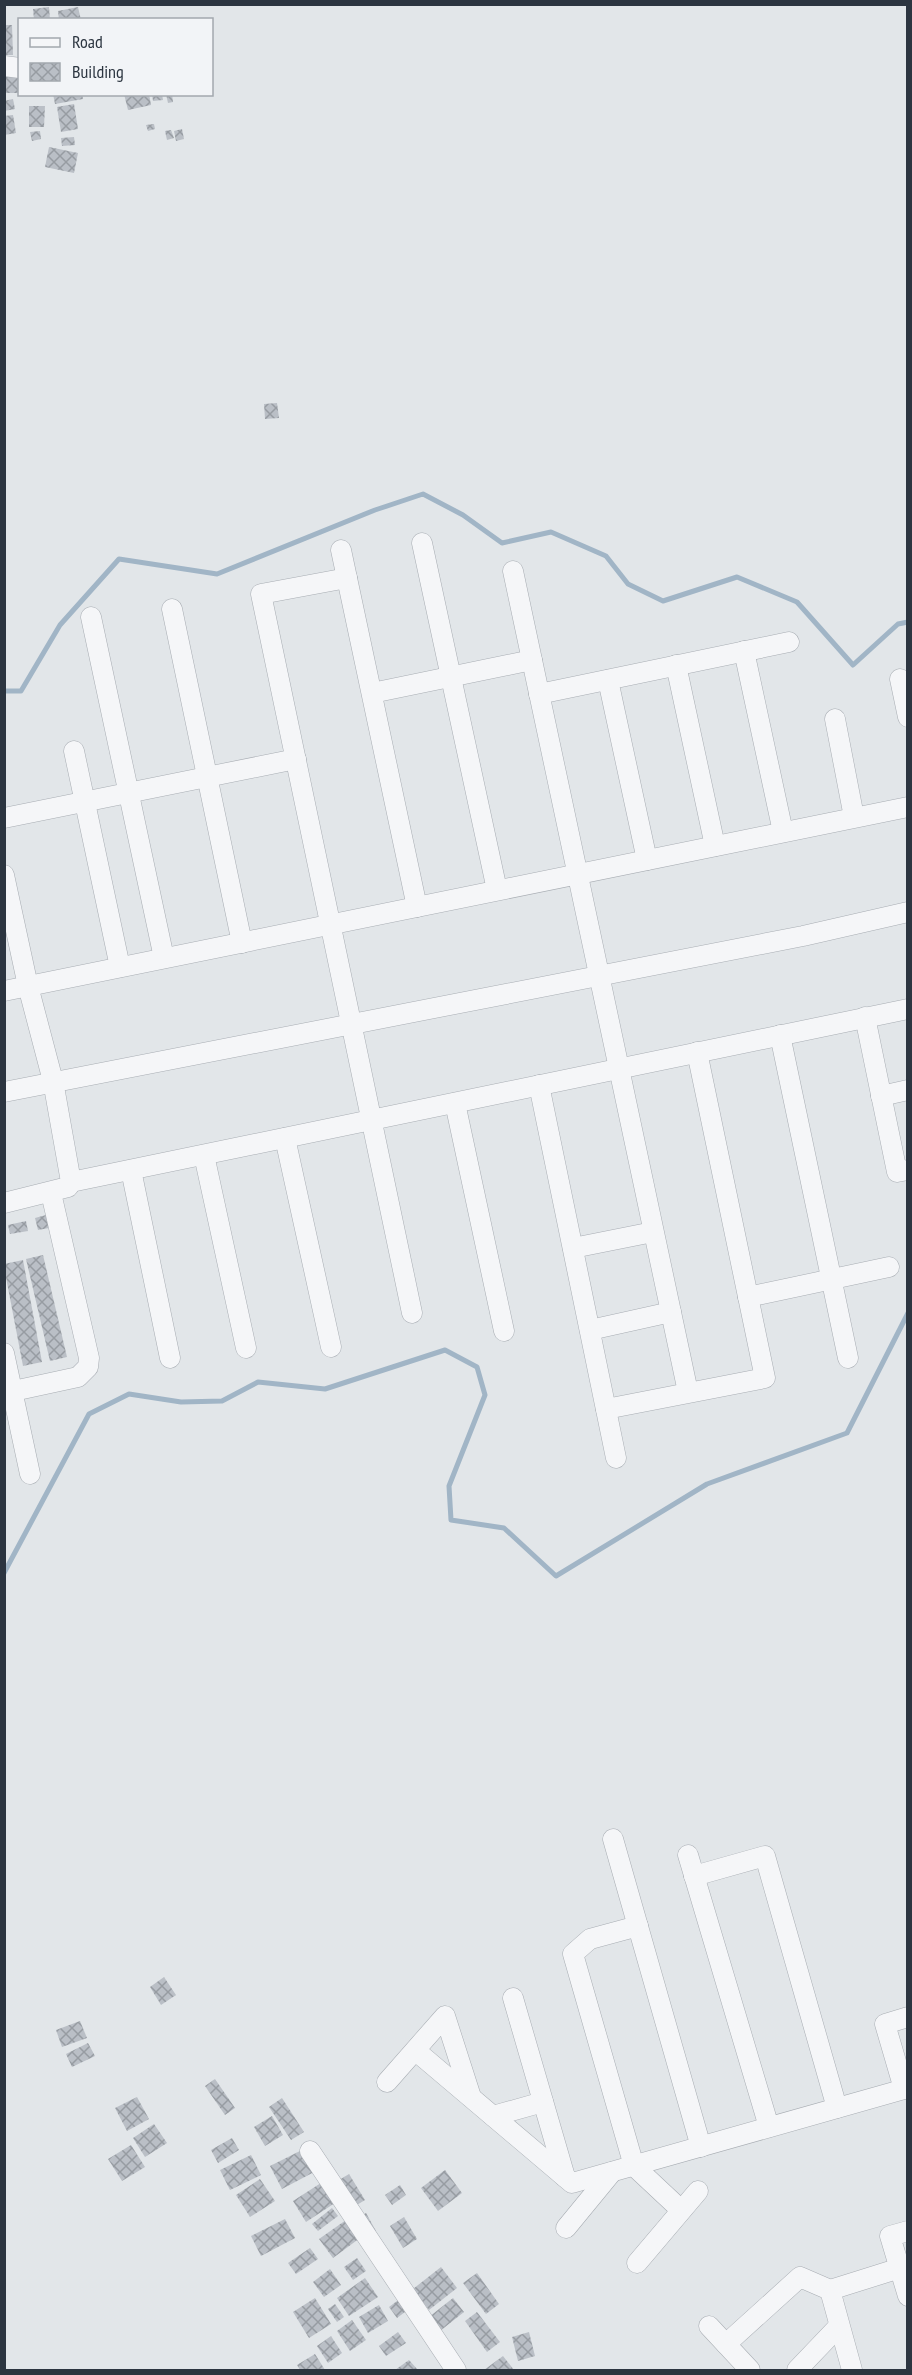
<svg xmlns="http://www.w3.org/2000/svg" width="912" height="2375" viewBox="0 0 912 2375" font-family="'PT Sans Narrow',sans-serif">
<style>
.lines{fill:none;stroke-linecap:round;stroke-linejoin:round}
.stream{stroke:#a1b5c6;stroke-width:5}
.building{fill:url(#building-cross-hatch)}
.minor-casing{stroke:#a8adb3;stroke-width:21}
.minor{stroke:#f5f6f8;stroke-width:20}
</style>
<defs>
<pattern id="building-cross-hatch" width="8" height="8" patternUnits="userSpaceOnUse" patternTransform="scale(1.5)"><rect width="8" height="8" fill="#babfc6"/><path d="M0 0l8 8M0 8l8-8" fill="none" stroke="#979ca2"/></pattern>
</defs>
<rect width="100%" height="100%" fill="#e2e6e9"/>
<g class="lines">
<g class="stream">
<polyline points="4,691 21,691 60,625 119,559 217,574 375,510 423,494 463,515 502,543 551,532 606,556 628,584 663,601 737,577 797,602 853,665 898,624 908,622"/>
<polyline points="4,1573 89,1414 129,1394 181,1402 222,1401 258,1382 325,1389 445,1350 477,1367 485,1395 449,1486 451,1520 504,1528 556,1576 707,1484 847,1433 908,1313"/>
</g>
</g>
<g class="building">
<polygon points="49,7 50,20 34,20 33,9"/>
<polygon points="78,7 81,20 59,20 58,11"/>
<polygon points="4,25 12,25 13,55 4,55"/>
<polygon points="4,73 20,74 20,93 4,93"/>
<polygon points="53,94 82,94 83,99 55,104"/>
<polygon points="124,94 149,94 151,105 128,110"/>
<polygon points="152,94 162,94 163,100 153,101"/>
<polygon points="166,94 172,94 173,102 168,103"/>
<polygon points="13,99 15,109 4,111 4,101"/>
<polygon points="74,104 78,129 61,132 57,107"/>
<polygon points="29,106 45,106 44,127 29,127"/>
<polygon points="13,115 16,133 4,135 4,116"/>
<polygon points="154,124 155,129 148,131 146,125"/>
<polygon points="182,129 184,139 176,141 174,131"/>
<polygon points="171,130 174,138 167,140 165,131"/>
<polygon points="40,131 41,139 32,141 30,132"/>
<polygon points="74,137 75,145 62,146 61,138"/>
<polygon points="49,147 78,153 74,173 45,167"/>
<polygon points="277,403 279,418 265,419 264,404"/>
<polygon points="46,1215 49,1228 38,1230 35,1218"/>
<polygon points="26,1221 28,1231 10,1234 8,1225"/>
<polygon points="43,1255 67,1357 50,1361 26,1259"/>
<polygon points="23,1260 42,1362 23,1366 4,1267 4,1264"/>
<polygon points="164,1977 176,1995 161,2005 150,1987"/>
<polygon points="80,2021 87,2038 62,2047 56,2030"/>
<polygon points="88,2043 95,2056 72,2067 66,2054"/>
<polygon points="215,2079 235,2108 225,2115 205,2086"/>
<polygon points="137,2097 149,2119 127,2131 115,2108"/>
<polygon points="282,2098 304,2132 291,2140 269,2107"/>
<polygon points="272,2116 283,2135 265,2146 254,2127"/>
<polygon points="154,2124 167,2143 145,2157 133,2138"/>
<polygon points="232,2138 239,2150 218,2163 211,2150"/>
<polygon points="131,2145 145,2167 122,2181 108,2159"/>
<polygon points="304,2149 316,2171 282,2189 270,2166"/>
<polygon points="251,2155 261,2175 230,2190 220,2170"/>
<polygon points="445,2170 462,2193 438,2211 421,2188"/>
<polygon points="349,2174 365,2200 352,2208 336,2182"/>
<polygon points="260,2179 275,2201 250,2217 236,2195"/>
<polygon points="324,2181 338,2201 306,2222 293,2201"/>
<polygon points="400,2185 406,2195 392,2205 385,2195"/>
<polygon points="332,2208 338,2216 318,2231 312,2224"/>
<polygon points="366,2213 376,2231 368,2236 358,2218"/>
<polygon points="404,2217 417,2239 403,2248 390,2226"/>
<polygon points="285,2219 295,2238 261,2256 251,2236"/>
<polygon points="346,2220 360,2238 333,2258 319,2239"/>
<polygon points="310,2248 318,2259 296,2274 288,2263"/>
<polygon points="357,2258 366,2271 353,2280 344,2267"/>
<polygon points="441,2267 457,2288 429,2310 413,2289"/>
<polygon points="330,2269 341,2285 324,2297 313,2282"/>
<polygon points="477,2273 499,2304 486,2314 463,2283"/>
<polygon points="365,2278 378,2297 349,2316 337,2298"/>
<polygon points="315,2298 331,2324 309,2338 293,2312"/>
<polygon points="401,2298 409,2309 397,2318 389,2307"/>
<polygon points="453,2298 464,2312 440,2331 429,2317"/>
<polygon points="335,2304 344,2317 337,2322 328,2309"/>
<polygon points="379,2305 388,2321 368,2333 359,2317"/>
<polygon points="477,2312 500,2342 487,2352 465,2321"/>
<polygon points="352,2320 366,2340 350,2351 337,2331"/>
<polygon points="398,2332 406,2343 386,2356 379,2346"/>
<polygon points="529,2332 535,2356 518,2361 512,2337"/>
<polygon points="331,2336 342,2353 328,2363 317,2346"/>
<polygon points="315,2354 325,2370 300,2370 297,2365"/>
<polygon points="503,2356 514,2370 484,2370"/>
<polygon points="409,2360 418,2370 395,2370"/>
</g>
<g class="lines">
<g class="minor-casing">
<g id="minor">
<polyline points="4,66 20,68"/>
<polyline points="422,543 497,890"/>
<polyline points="341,550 417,907"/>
<polyline points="513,571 688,1392"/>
<polyline points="347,578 261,594 412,1313"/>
<polyline points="172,609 242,943"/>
<polyline points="91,617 164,958"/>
<polyline points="744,651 783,832"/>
<polyline points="676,665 715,846"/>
<polyline points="900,679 908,717"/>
<polyline points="608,680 647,860"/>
<polyline points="372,693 532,660"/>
<polyline points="539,694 789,642"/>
<polyline points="835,719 854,817"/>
<polyline points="74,751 120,967"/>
<polyline points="4,818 296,759"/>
<polyline points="4,875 28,986 53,1081 71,1182 68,1187 4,1203"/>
<polyline points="4,991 908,807"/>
<polyline points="865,1017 897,1172 908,1170"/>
<polyline points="780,1035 848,1358"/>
<polyline points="539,1085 616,1458"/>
<polyline points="4,1092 803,936 908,912"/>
<polyline points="881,1096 908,1090"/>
<polyline points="455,1103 504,1331"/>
<polyline points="285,1138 331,1347"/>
<polyline points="204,1155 246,1348"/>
<polyline points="131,1170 170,1358"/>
<polyline points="71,1182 908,1009"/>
<polyline points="573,1248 653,1232"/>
<polyline points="748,1297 889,1267"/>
<polyline points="590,1330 671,1312"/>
<polyline points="4,1353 30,1474"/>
<polyline points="4,1393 78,1377 88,1367 89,1358 51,1193"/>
<polyline points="606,1409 765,1378 697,1052"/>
<polyline points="613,1839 701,2147"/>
<polyline points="688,1855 769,2127"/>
<polyline points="694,1876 765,1856 837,2108"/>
<polyline points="638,1926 590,1939 573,1954 634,2166 681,2210"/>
<polyline points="513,1998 565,2177"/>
<polyline points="416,2051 572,2183 908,2088"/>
<polyline points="387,2082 445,2016 471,2097"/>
<polyline points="904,2089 885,2024 908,2017"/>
<polyline points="493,2116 543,2102"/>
<polyline points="310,2151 456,2370"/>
<polyline points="566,2228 612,2172"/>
<polyline points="908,2231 890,2236 908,2296"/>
<polyline points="637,2263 698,2191"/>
<polyline points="709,2326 750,2370"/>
<polyline points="726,2344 800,2277 830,2290"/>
<polyline points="797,2370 839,2326"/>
<polyline points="852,2370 830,2290 900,2268"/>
</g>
</g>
<use href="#minor" class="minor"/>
</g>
<rect width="912" height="2375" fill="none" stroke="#2c3540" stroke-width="12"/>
<rect x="18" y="18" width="195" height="78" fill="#f2f4f7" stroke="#a3a8ae" stroke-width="1.5"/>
<rect x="30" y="38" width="30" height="9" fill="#f5f6f8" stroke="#a3a8ae" stroke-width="1.5"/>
<text x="72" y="48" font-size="18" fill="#2c3540">Road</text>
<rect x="30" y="63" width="30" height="18" fill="url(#building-cross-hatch)" stroke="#a3a8ae" stroke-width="1.5"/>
<text x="72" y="78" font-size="18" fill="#2c3540">Building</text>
</svg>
